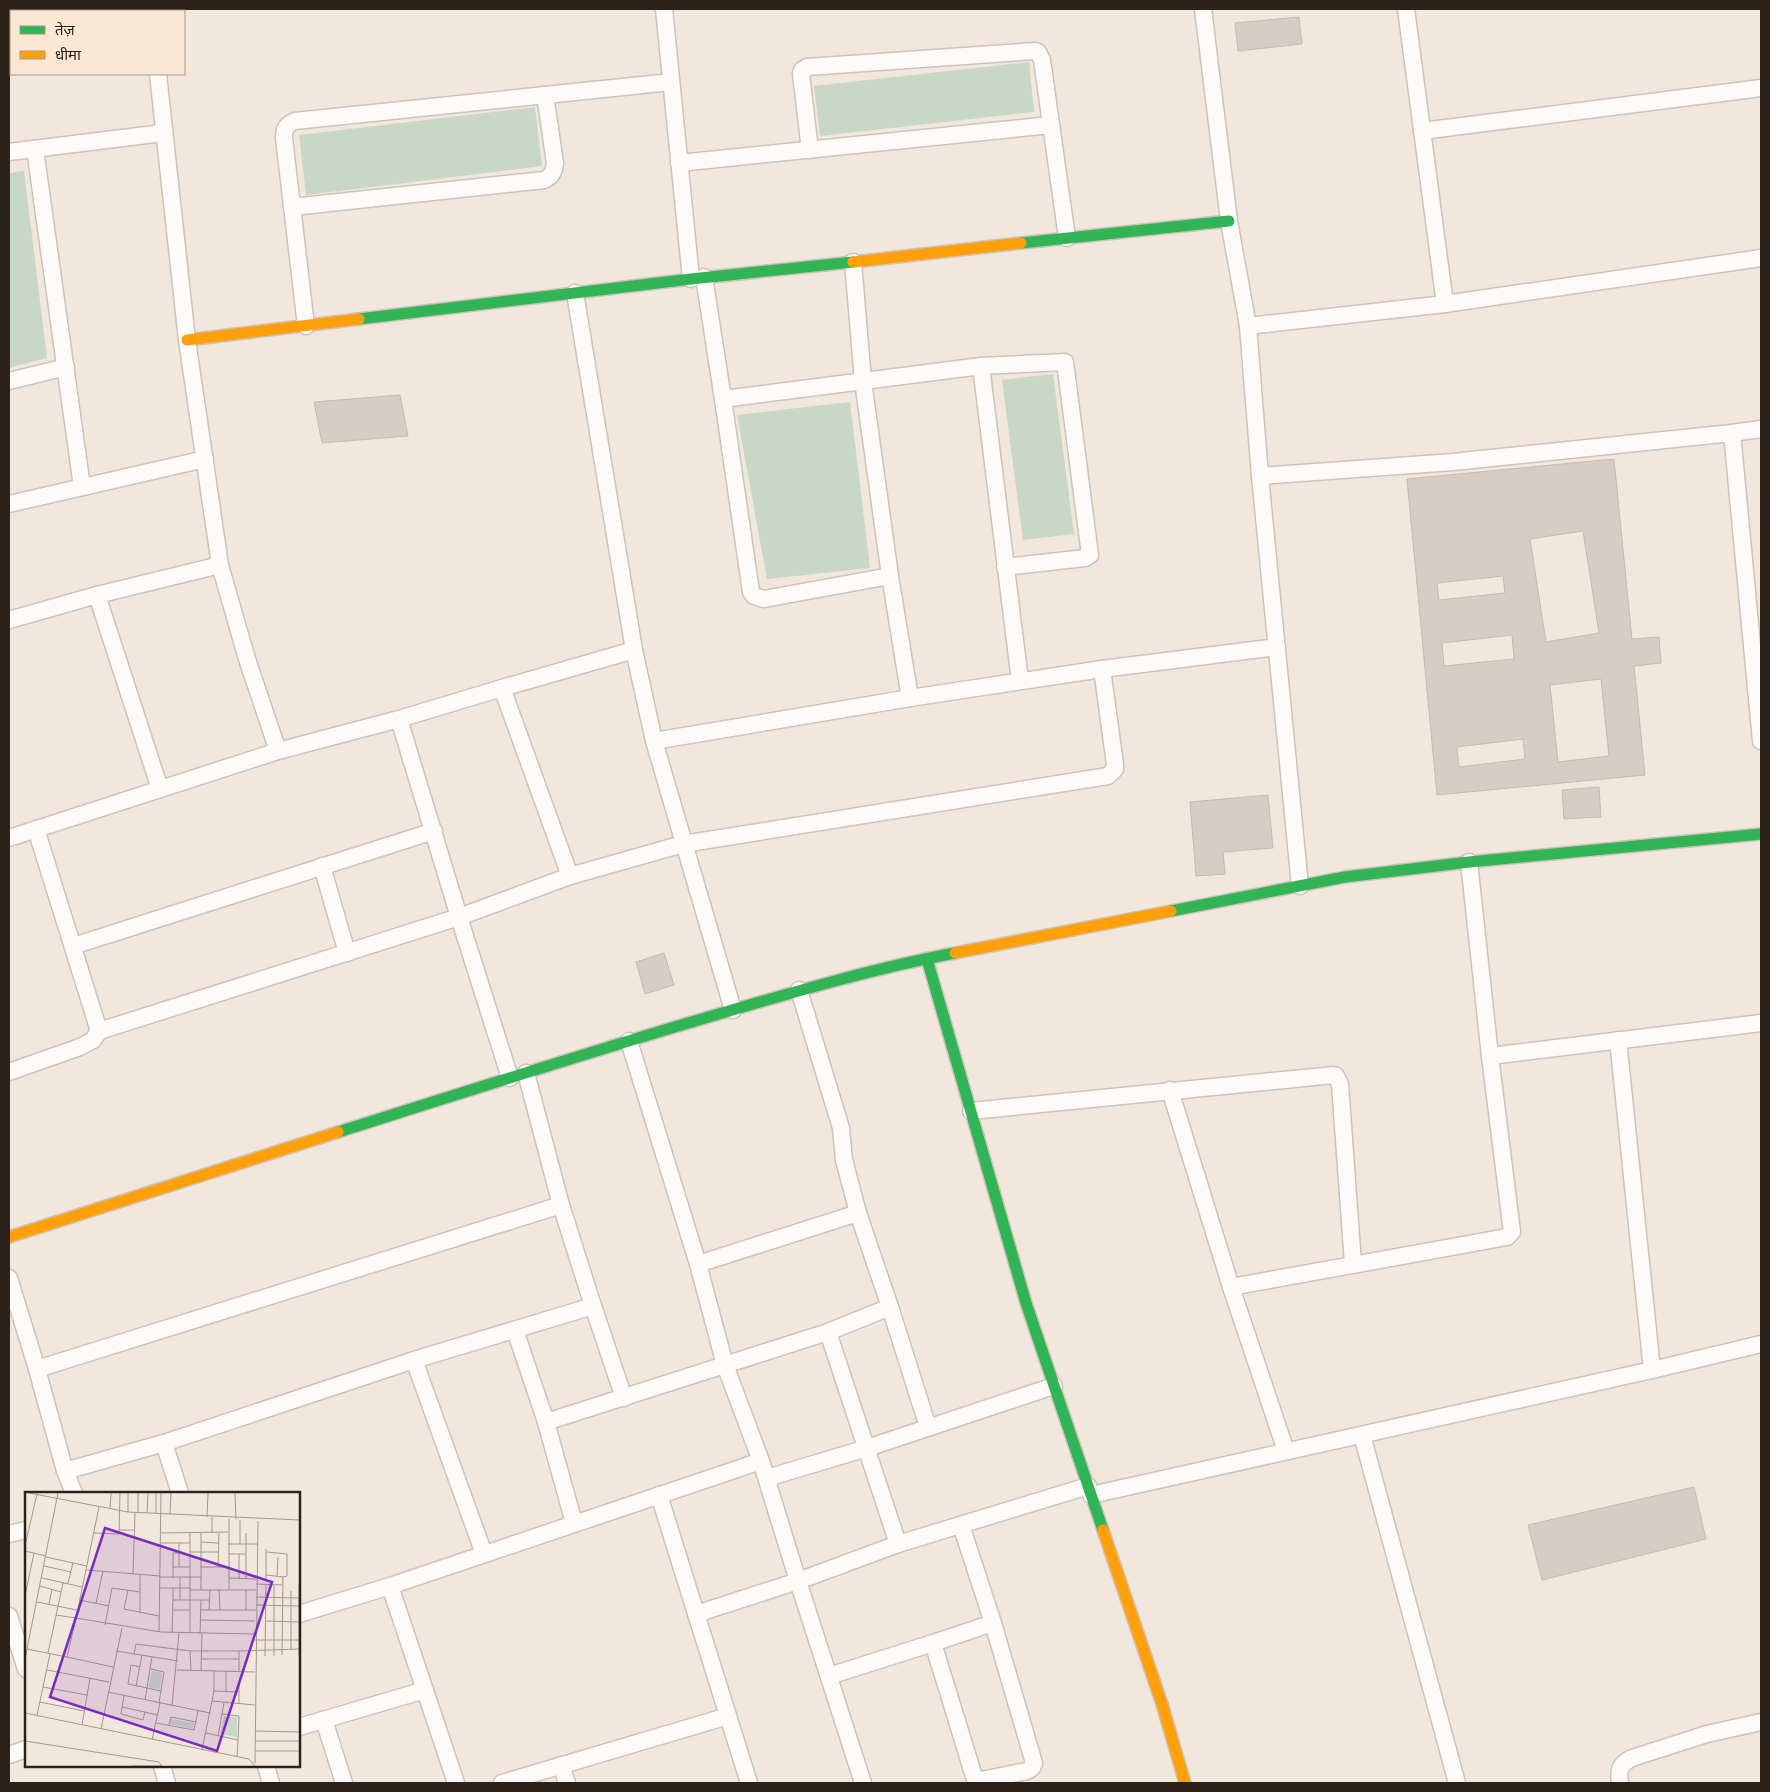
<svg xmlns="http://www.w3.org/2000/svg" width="1770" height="1792" viewBox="0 0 1770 1792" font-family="Lora,'Noto Sans Devanagari',serif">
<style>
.green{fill:#c9d7c7}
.building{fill:#d6cec4;stroke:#c4bcb2;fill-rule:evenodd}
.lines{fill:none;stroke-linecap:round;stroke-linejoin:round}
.street-casing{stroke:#ccc3b9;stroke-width:19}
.fast-casing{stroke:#ccc3b9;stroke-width:14}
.slow-casing{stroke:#ccc3b9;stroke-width:14}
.street{stroke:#fdfbfa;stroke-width:16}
.fast{stroke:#30b455;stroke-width:11}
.slow{stroke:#ff9f0a;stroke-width:11}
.inset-road{fill:none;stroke:#a2988e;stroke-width:1}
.view{fill:#7b2cbf;fill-opacity:0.15;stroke:#7b2cbf;stroke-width:2.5}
.inset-edge{fill:none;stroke:#2b2219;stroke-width:2.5}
</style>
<rect width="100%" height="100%" fill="#f2e7dc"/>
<g class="green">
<polygon points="1029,62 1034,112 820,136 814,86"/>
<polygon points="535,107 542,166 306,195 299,135"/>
<polygon points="24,171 47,358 9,368 9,173"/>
<polygon points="1053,374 1074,534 1023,540 1002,380"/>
<polygon points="850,402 870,568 767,579 737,415"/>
</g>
<g class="building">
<polygon points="1299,17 1302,44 1238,51 1235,23"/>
<polygon points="400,395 408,436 322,443 314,402"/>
<path d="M1614,459l18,180 27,-2 2,26 -27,3 11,109 -208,20 -30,-316zM1583,531l16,102 -53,9 -16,-103zM1503,576l2,17 -66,7 -2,-17zM1512,635l2,24 -70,7 -2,-23zM1601,679l8,77 -51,6 -8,-77zM1523,739l2,20 -66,8 -2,-20z"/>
<polygon points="1599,787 1601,817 1564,819 1562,790"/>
<polygon points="1268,795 1273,848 1223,852 1225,874 1196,876 1190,802"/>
<polygon points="664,953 674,985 645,994 636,962"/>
<polygon points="1694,1487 1706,1539 1542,1580 1528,1525"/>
</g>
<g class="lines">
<g class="street-casing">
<g id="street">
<polyline points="151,9 151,11"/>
<polyline points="664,9 691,279"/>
<polyline points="1203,9 1229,221 1248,326 1260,476 1300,886"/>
<polyline points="1406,9 1445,304"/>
<polyline points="158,74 187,340 220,565 247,659 278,751"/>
<polyline points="1422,131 1761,88"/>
<polyline points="35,149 82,487"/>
<polyline points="810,150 801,74 802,70 807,67 1035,51 1038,52 1042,60 1067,238"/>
<polyline points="9,152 163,133"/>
<polyline points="679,163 1051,125"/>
<path d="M292,207l252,-27c8,-4 10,-8 11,-17l-10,-68"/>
<polyline points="853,262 863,381 890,576 910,698"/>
<polyline points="704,277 723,399 751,592 754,596 764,599 890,576"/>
<polyline points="575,293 634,650 654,741 733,1010"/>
<path d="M306,326l-22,-188c0,-10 2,-13 11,-17l376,-39"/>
<polyline points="1248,326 1445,304 1761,258"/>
<polyline points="981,366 1020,681"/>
<polyline points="9,381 66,367"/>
<polyline points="723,399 981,366 1065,362 1090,555 1085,558 1005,567"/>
<polyline points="1761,429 1732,433 1761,741"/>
<polyline points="1260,476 1453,462 1732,433"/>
<polyline points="9,504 205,459"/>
<polyline points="97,595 160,789"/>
<polyline points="9,620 97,595 220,565"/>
<polyline points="399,719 459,917 510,1078"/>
<polyline points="654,741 910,698 1102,669 1277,647"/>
<polyline points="36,829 99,1031 459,917 570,876 502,688"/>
<polyline points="9,838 278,751 399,719 502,688 634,650"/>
<polyline points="322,866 347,953"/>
<polyline points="570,876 683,844 1108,776 1115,769 1115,764 1102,669"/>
<polyline points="73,946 434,831"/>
<polyline points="799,990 841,1128 844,1160 858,1213 890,1307"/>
<polyline points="1618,1040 1652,1370"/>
<polyline points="629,1041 698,1264 725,1365 761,1461 798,1581 863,1783"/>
<polyline points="1490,1056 1761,1023"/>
<polyline points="9,1072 80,1047 93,1040 99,1031"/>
<polyline points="526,1073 561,1205 593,1306 624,1398"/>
<polyline points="1170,1090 1231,1287 1286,1451"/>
<polyline points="971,1111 1334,1075 1336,1076 1340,1084 1353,1264"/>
<polyline points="698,1264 858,1213"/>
<polyline points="9,1278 37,1369 65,1471 74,1493"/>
<polyline points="1231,1287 1507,1237 1512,1232 1490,1056 1469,862"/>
<polyline points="515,1330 546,1422 574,1523"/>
<polyline points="828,1332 898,1544"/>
<polyline points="414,1360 484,1554"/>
<polyline points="37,1369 561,1205"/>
<polyline points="546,1422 828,1332 890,1307 928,1427"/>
<polyline points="1362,1435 1457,1783"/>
<polyline points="164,1443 180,1493"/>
<polyline points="65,1471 164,1443 414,1360 593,1306"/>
<polyline points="767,1478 867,1448 1054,1386"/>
<polyline points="659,1495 749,1783"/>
<polyline points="1091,1495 1652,1370 1761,1344"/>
<polyline points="9,1534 26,1530"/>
<polyline points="390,1586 456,1783"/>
<polyline points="299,1614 390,1586 761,1461"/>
<polyline points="696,1614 798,1581 898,1544 1088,1486"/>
<polyline points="9,1616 26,1669"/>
<polyline points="933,1643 993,1623 961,1525"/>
<polyline points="829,1676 933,1643 976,1783"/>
<polyline points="324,1720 344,1783"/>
<polyline points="299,1727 425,1690"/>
<polyline points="9,1755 26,1749"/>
<polyline points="561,1765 567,1783"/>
<polyline points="162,1766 167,1783"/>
<polyline points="266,1766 271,1783"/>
<polyline points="976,1781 1027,1771 1032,1768 1034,1763 993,1623"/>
<polyline points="502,1783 728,1716"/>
<path d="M1620,1783c-2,-13 0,-19 12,-25l75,-24 54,-12"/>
</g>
</g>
<g class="fast-casing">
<g id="fast">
<polyline points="1021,243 1229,221"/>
<polyline points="359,319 691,279 853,262"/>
<polyline points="1171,911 1345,877 1469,862 1761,834"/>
<polyline points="927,959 1026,1303 1103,1530"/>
<path d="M338,1132c117,-37 233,-74 350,-109 89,-26 177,-53 267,-70"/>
</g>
</g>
<g class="slow-casing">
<g id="slow">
<polyline points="853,262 1021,243"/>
<polyline points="187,340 359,319"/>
<polyline points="955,953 1171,911"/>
<polyline points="9,1237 338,1132"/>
<polyline points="1103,1530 1162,1704 1185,1783"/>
</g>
</g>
<use href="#street" class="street"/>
<use href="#fast" class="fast"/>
<use href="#slow" class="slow"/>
</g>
<g transform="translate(25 1492)">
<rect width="275" height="275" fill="#f2e7dc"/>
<path d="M127,179l10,2 -2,16 -11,-2zM199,224l13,1v20l-17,-3zM146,227l23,4 -1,6 -23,-5z" fill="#c9d7c7"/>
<path class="inset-road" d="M4,1l99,19 172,8M103,1v19M210,1l1,26M85,17l1,-16M113,21v-20M122,21l1,-20M131,21v-20M145,22l1,-21M182,25l1,-24M204,27v70M94,38h16M69,41l25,1 1,-41M135,41l68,-1M187,41v-16M176,50l17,1M135,51h30M154,51v24h11M203,52h29M215,52v-24M0,54l12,-52M0,59l21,5M165,60h28M242,60l20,2v22l-4,1M204,62h17M21,65l41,9M19,74l27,6M148,75v-14h7M176,75h28M193,75l1,-34M62,78l73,6M108,82l2,-61M241,83v-26M252,84l1,-19M135,85h41M17,86l40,9M148,86v-11h6M155,86v22M204,86l27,1M214,87v-25M221,87v-46M241,88v-5l17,2 -1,78M43,91l5,-20M231,92l26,1M15,94l21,6M135,96h30M148,96v12h36M194,97l1,21M103,98l-4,19 35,7M165,98h66M176,98v-57M0,104l9,-43M231,105l43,1M54,108l30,6M12,110l40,8M71,111l7,-32M24,112l3,-15M231,113l43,1M149,118h16M176,118h55M184,118l1,-20M221,118v-20M115,120v-37M31,123l20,3 23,-111M176,128l54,1M241,129l33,1M80,133l7,-37 28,4M134,140l2,-139M147,141l1,-33M165,141v-100M175,142l1,-34M230,148h44M2,157l40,8 9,-39 85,14 94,2M266,157v-58M91,159l62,10M214,159l60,-2M23,161l15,-70M109,162l2,-10 54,7M240,164l1,-71M249,164v-71M274,164v-72M42,165l46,10M0,167l33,-166M176,167h38M115,175l-9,-2 -3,19 33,7M126,177l13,3 -5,31M22,178l62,12M152,178l78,2M166,179l-1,-20h49v21M176,179l1,-37M201,179v21M111,194l6,-31M18,195l44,8M189,199l25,1M83,200l102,21M99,204l-3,18 22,6 2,-8M120,208l7,-43M187,209l43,4M15,210l44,9M214,212v-21M147,214l7,-73M97,215l36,8M0,221l224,46 6,7M197,222l17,2 -1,24M12,223l13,-61M131,231l38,7 4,-19M57,233l8,-47M144,233l2,-8 25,5M76,237l21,-101M230,239l45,1M181,241l32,7 -1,17M193,244l6,-33M127,248l8,-37M0,249l134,21 3,4M230,249h45M177,258l12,-59v-20M230,259h45M230,271l3,-242M107,274h30"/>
<path class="view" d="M80,36l167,54 -55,169 -167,-54z"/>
<rect width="275" height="275" class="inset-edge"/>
</g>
<rect width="1770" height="1792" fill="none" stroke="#2b2219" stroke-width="20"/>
<rect x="10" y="10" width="175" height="65" fill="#fbe7d3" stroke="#a89889"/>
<rect x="20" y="26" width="25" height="8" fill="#30b455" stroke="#a89889"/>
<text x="55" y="35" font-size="15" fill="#2b2219">तेज़</text>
<rect x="20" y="51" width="25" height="8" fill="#ff9f0a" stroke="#a89889"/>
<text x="55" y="60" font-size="15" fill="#2b2219">धीमा</text>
</svg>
